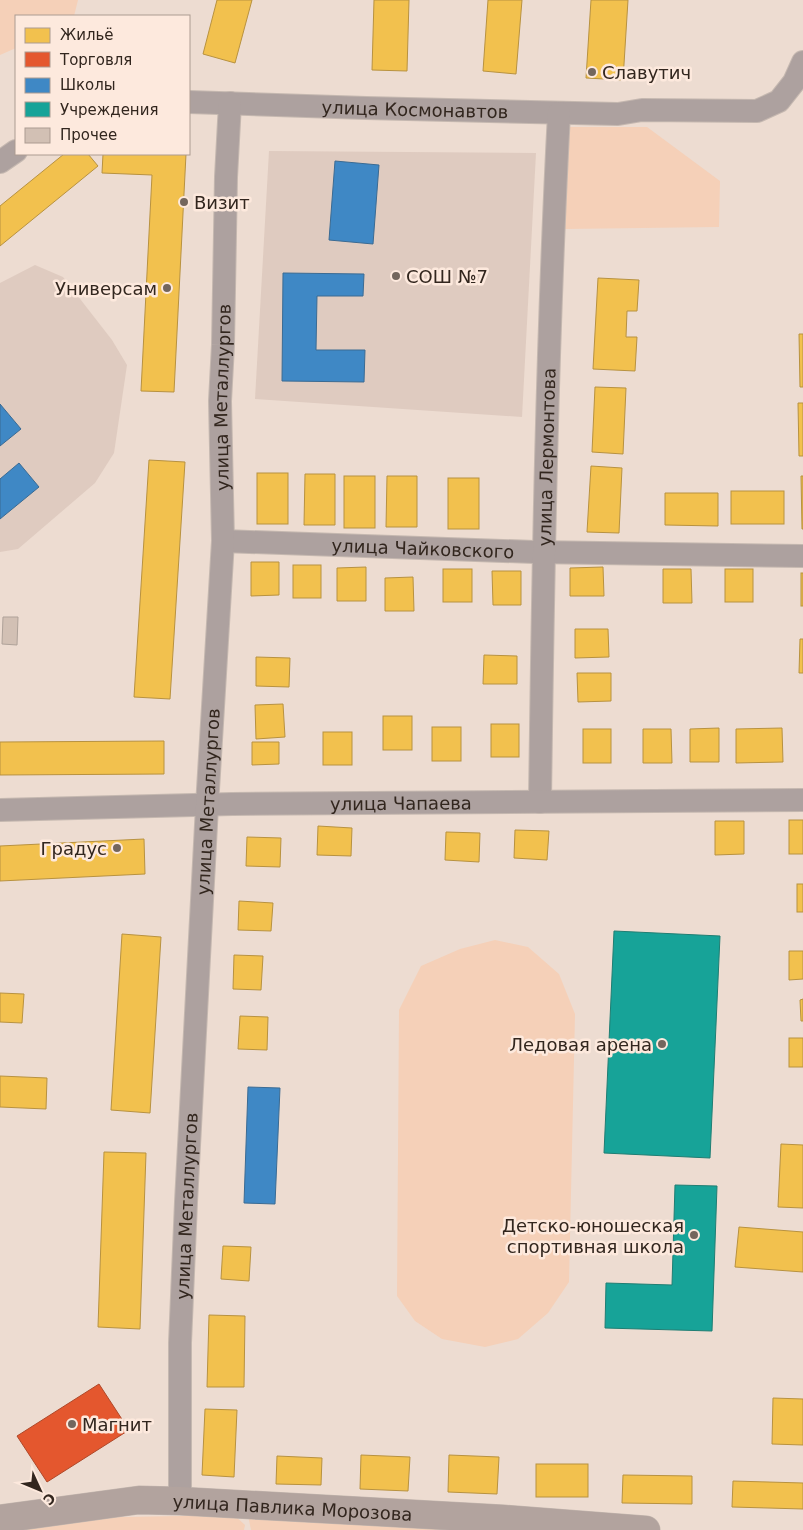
<svg xmlns="http://www.w3.org/2000/svg" width="803" height="1530" viewBox="0 0 803 1530" font-family="'DejaVu Sans',sans-serif">
<style>
.education{fill:#dfcbc0}
.green{fill:#f5d0b8}
.homes{fill:#f2c14e;stroke:#b89240}
.shops{fill:#e4572e;stroke:#af4829}
.schools{fill:#3f88c5;stroke:#3b6b93}
.public{fill:#17a398;stroke:#1f7e73}
.building{fill:#d2c0b4;stroke:#afa299}
.lines{fill:none;stroke-linecap:round;stroke-linejoin:round}
.minor-casing{stroke:#c5b8b0;stroke-width:24}
.major-casing{stroke:#c5b8b0;stroke-width:29}
.minor{stroke:#ada19f;stroke-width:22}
.major{stroke:#b2a39e;stroke-width:28}
.poi-dot{fill:#73665d;stroke:#fde9dd;stroke-width:2}
.labels{text-anchor:middle;dominant-baseline:central;stroke-width:5;stroke-linejoin:round;paint-order:stroke}
.poi-label{font-size:18px;fill:#32261e;stroke:#fde9dd;text-anchor:start}
.street-label{font-size:18px;fill:#32261e;stroke:#fde9dd}
</style>
<rect width="100%" height="100%" fill="#eddcd1"/>
<g class="education">
<polygon points="269,151 536,153 522,417 255,399"/>
<polygon points="35,265 63,277 112,340 127,365 114,453 95,483 18,549 0,552 0,283"/>
</g>
<g class="green">
<polygon points="0,0 78,0 74,16 16,16 16,48 0,55"/>
<polygon points="565,127 647,127 720,181 719,227 565,229"/>
<polygon points="495,940 528,947 559,974 575,1014 569,1282 548,1313 518,1339 485,1347 442,1339 415,1321 397,1296 399,1010 421,966 460,949"/>
<polygon points="234,1515 245,1525 244,1530 0,1530 72,1518"/>
<polygon points="248,1515 468,1530 251,1530"/>
</g>
<g class="homes">
<polygon points="217,0 252,0 235,63 203,54"/>
<polygon points="374,0 409,0 407,71 372,70"/>
<polygon points="488,0 522,0 516,74 483,71"/>
<polygon points="591,0 628,0 623,80 586,78"/>
<polygon points="64,154 88,154 98,166 0,246 0,206"/>
<polygon points="103,154 186,154 174,392 141,391 152,175 102,173"/>
<polygon points="598,278 639,280 637,311 627,311 626,337 637,337 635,371 593,369"/>
<polygon points="799,334 803,334 803,387 800,387"/>
<polygon points="595,387 626,388 623,454 592,452"/>
<polygon points="798,403 803,403 803,456 799,456"/>
<polygon points="149,460 185,462 170,699 134,697"/>
<polygon points="591,466 622,468 619,533 587,532"/>
<rect x="257" y="473" width="31" height="51"/>
<polygon points="305,474 335,474 335,525 304,525"/>
<rect x="344" y="476" width="31" height="52"/>
<polygon points="387,476 417,476 417,527 386,527"/>
<polygon points="801,476 803,476 803,529 802,529"/>
<rect x="448" y="478" width="31" height="51"/>
<rect x="731" y="491" width="53" height="33"/>
<polygon points="665,493 718,493 718,526 665,525"/>
<polygon points="251,562 279,562 279,595 251,596"/>
<rect x="293" y="565" width="28" height="33"/>
<polygon points="366,567 366,601 337,601 337,568"/>
<polygon points="603,567 604,596 570,596 570,568"/>
<rect x="443" y="569" width="29" height="33"/>
<polygon points="663,569 691,569 692,603 663,603"/>
<rect x="725" y="569" width="28" height="33"/>
<polygon points="492,571 521,571 521,605 493,605"/>
<rect x="801" y="573" width="2" height="33"/>
<polygon points="413,577 414,611 385,611 385,578"/>
<polygon points="575,629 608,629 609,657 575,658"/>
<polygon points="800,639 803,639 803,673 799,673"/>
<polygon points="484,655 517,656 517,684 483,684"/>
<polygon points="256,657 290,658 289,687 256,686"/>
<polygon points="577,673 611,673 611,701 578,702"/>
<polygon points="283,704 285,737 256,739 255,705"/>
<rect x="383" y="716" width="29" height="34"/>
<rect x="491" y="724" width="28" height="33"/>
<rect x="432" y="727" width="29" height="34"/>
<polygon points="719,728 719,762 690,762 690,729"/>
<polygon points="782,728 783,762 736,763 736,729"/>
<rect x="583" y="729" width="28" height="34"/>
<polygon points="643,729 671,729 672,763 643,763"/>
<rect x="323" y="732" width="29" height="33"/>
<polygon points="164,741 164,774 0,775 0,742"/>
<polygon points="252,742 279,742 279,764 252,765"/>
<rect x="789" y="820" width="14" height="34"/>
<polygon points="715,821 744,821 744,854 715,855"/>
<polygon points="318,826 352,828 351,856 317,855"/>
<polygon points="515,830 549,831 547,860 514,858"/>
<polygon points="446,832 480,833 479,862 445,860"/>
<polygon points="247,837 281,838 280,867 246,866"/>
<polygon points="144,839 145,874 0,881 0,846"/>
<rect x="797" y="884" width="6" height="28"/>
<polygon points="239,901 273,903 271,931 238,930"/>
<polygon points="122,934 161,937 150,1113 111,1110"/>
<polygon points="789,951 803,951 803,979 789,980"/>
<polygon points="234,955 263,956 261,990 233,989"/>
<polygon points="0,993 24,994 22,1023 0,1022"/>
<polygon points="803,999 803,1021 801,1021 800,1000"/>
<polygon points="240,1016 268,1017 267,1050 238,1049"/>
<rect x="789" y="1038" width="14" height="29"/>
<polygon points="0,1076 47,1078 46,1109 0,1107"/>
<polygon points="781,1144 803,1145 803,1208 778,1207"/>
<polygon points="104,1152 146,1153 140,1329 98,1327"/>
<polygon points="739,1227 803,1232 803,1272 735,1267"/>
<polygon points="223,1246 251,1247 249,1281 221,1279"/>
<polygon points="209,1315 245,1316 244,1387 207,1387"/>
<polygon points="773,1398 803,1399 803,1445 772,1444"/>
<polygon points="205,1409 237,1410 234,1477 202,1475"/>
<polygon points="361,1455 410,1457 408,1491 360,1489"/>
<polygon points="449,1455 499,1457 497,1494 448,1492"/>
<polygon points="277,1456 322,1458 321,1485 276,1484"/>
<rect x="536" y="1464" width="52" height="33"/>
<polygon points="623,1475 692,1476 692,1504 622,1503"/>
<polygon points="733,1481 803,1483 803,1509 732,1507"/>
</g>
<polygon class="shops" points="99,1384 129,1430 47,1482 17,1436"/>
<g class="schools">
<polygon points="335,161 379,165 373,244 329,240"/>
<polygon points="283,273 364,274 363,296 317,296 316,350 365,350 364,382 282,381"/>
<polygon points="0,404 21,429 0,446"/>
<polygon points="19,463 39,487 0,519 0,479"/>
<polygon points="248,1087 280,1088 275,1204 244,1203"/>
</g>
<g class="public">
<polygon points="614,931 720,936 710,1158 604,1153"/>
<polygon points="675,1185 717,1186 712,1331 605,1328 606,1283 672,1285"/>
</g>
<polygon class="building" points="3,617 18,617 17,645 2,644"/>
<g class="lines">
<g class="minor-casing">
<g id="minor">
<path id="s1" d="M189,102l177,6 252,6 24,-4 115,1 22,-10 15,-19 9,-20"/>
<polyline points="0,162 16,151"/>
<path id="s2" d="M223,541l311,11 269,4"/>
<path id="s3" d="M540,802c3,-230 7,-460 19,-689"/>
<path id="s4" d="M0,810l232,-6 571,-4"/>
<path id="s5" d="M180,1501v-158l6,-141 21,-396 16,-265 -3,-140 3,-56 3,-168 4,-74"/>
</g>
</g>
<g class="major-casing">
<g id="major">
<path id="s6" d="M0,1519l139,-19 41,1 324,18 142,11"/>
</g>
</g>
<use href="#minor" class="minor"/>
<use href="#major" class="major"/>
</g>
<g class="poi-dot">
<circle cx="592" cy="72" r="5"/>
<circle cx="184" cy="202" r="5"/>
<circle cx="396" cy="276" r="5"/>
<circle cx="167" cy="288" r="5"/>
<circle cx="117" cy="848" r="5"/>
<circle cx="662" cy="1044" r="5"/>
<circle cx="694" cy="1235" r="5"/>
<circle cx="72" cy="1424" r="5"/>
</g>
<g class="labels">
<g class="poi-label">
<text x="602" y="72">Славутич</text>
<text x="194" y="202">Визит</text>
<text x="406" y="276">СОШ №7</text>
<text x="157" y="288" text-anchor="end">Универсам</text>
<text x="107" y="848" text-anchor="end">Градус</text>
<text x="652" y="1044" text-anchor="end">Ледовая арена</text>
<text x="684" y="1225" text-anchor="end">Детско-юношеская<tspan x="684" dy="21">спортивная школа</tspan></text>
<text x="82" y="1424">Магнит</text>
</g>
<g class="street-label">
<text stroke="none"><textPath href="#s1" startOffset="226">улица Космонавтов</textPath></text>
<text stroke="none"><textPath href="#s5" startOffset="1105">улица Металлургов</textPath></text>
<text stroke="none"><textPath href="#s3" startOffset="345">улица Лермонтова</textPath></text>
<text stroke="none"><textPath href="#s2" startOffset="200">улица Чайковского</textPath></text>
<text stroke="none"><textPath href="#s5" startOffset="700">улица Металлургов</textPath></text>
<text stroke="none"><textPath href="#s4" startOffset="401">улица Чапаева</textPath></text>
<text stroke="none"><textPath href="#s5" startOffset="295">улица Металлургов</textPath></text>
<text stroke="none"><textPath href="#s6" startOffset="294">улица Павлика Морозова</textPath></text>
</g>
</g>
<rect x="15" y="15" width="175" height="140" fill="#fde9dd" stroke="#ac9b91"/>
<rect x="25" y="28" width="25" height="15" fill="#f2c14e" stroke="#ac9b91"/>
<text x="60" y="40" font-size="15" fill="#32261e">Жильё</text>
<rect x="25" y="52" width="25" height="15" fill="#e4572e" stroke="#ac9b91"/>
<text x="60" y="65" font-size="15" fill="#32261e">Торговля</text>
<rect x="25" y="78" width="25" height="15" fill="#3f88c5" stroke="#ac9b91"/>
<text x="60" y="90" font-size="15" fill="#32261e">Школы</text>
<rect x="25" y="102" width="25" height="15" fill="#17a398" stroke="#ac9b91"/>
<text x="60" y="115" font-size="15" fill="#32261e">Учреждения</text>
<rect x="25" y="128" width="25" height="15" fill="#d2c0b4" stroke="#ac9b91"/>
<text x="60" y="140" font-size="15" fill="#32261e">Прочее</text>
<g transform="translate(40 1490) rotate(134)" stroke="#fde9dd" stroke-width="4" paint-order="stroke">
<path d="M0-4L9 19L0 12L-9 19Z" fill="#32261e"/>
<text y="-8" font-size="14" font-weight="bold" text-anchor="middle" fill="#32261e">С</text>
</g>
</svg>
